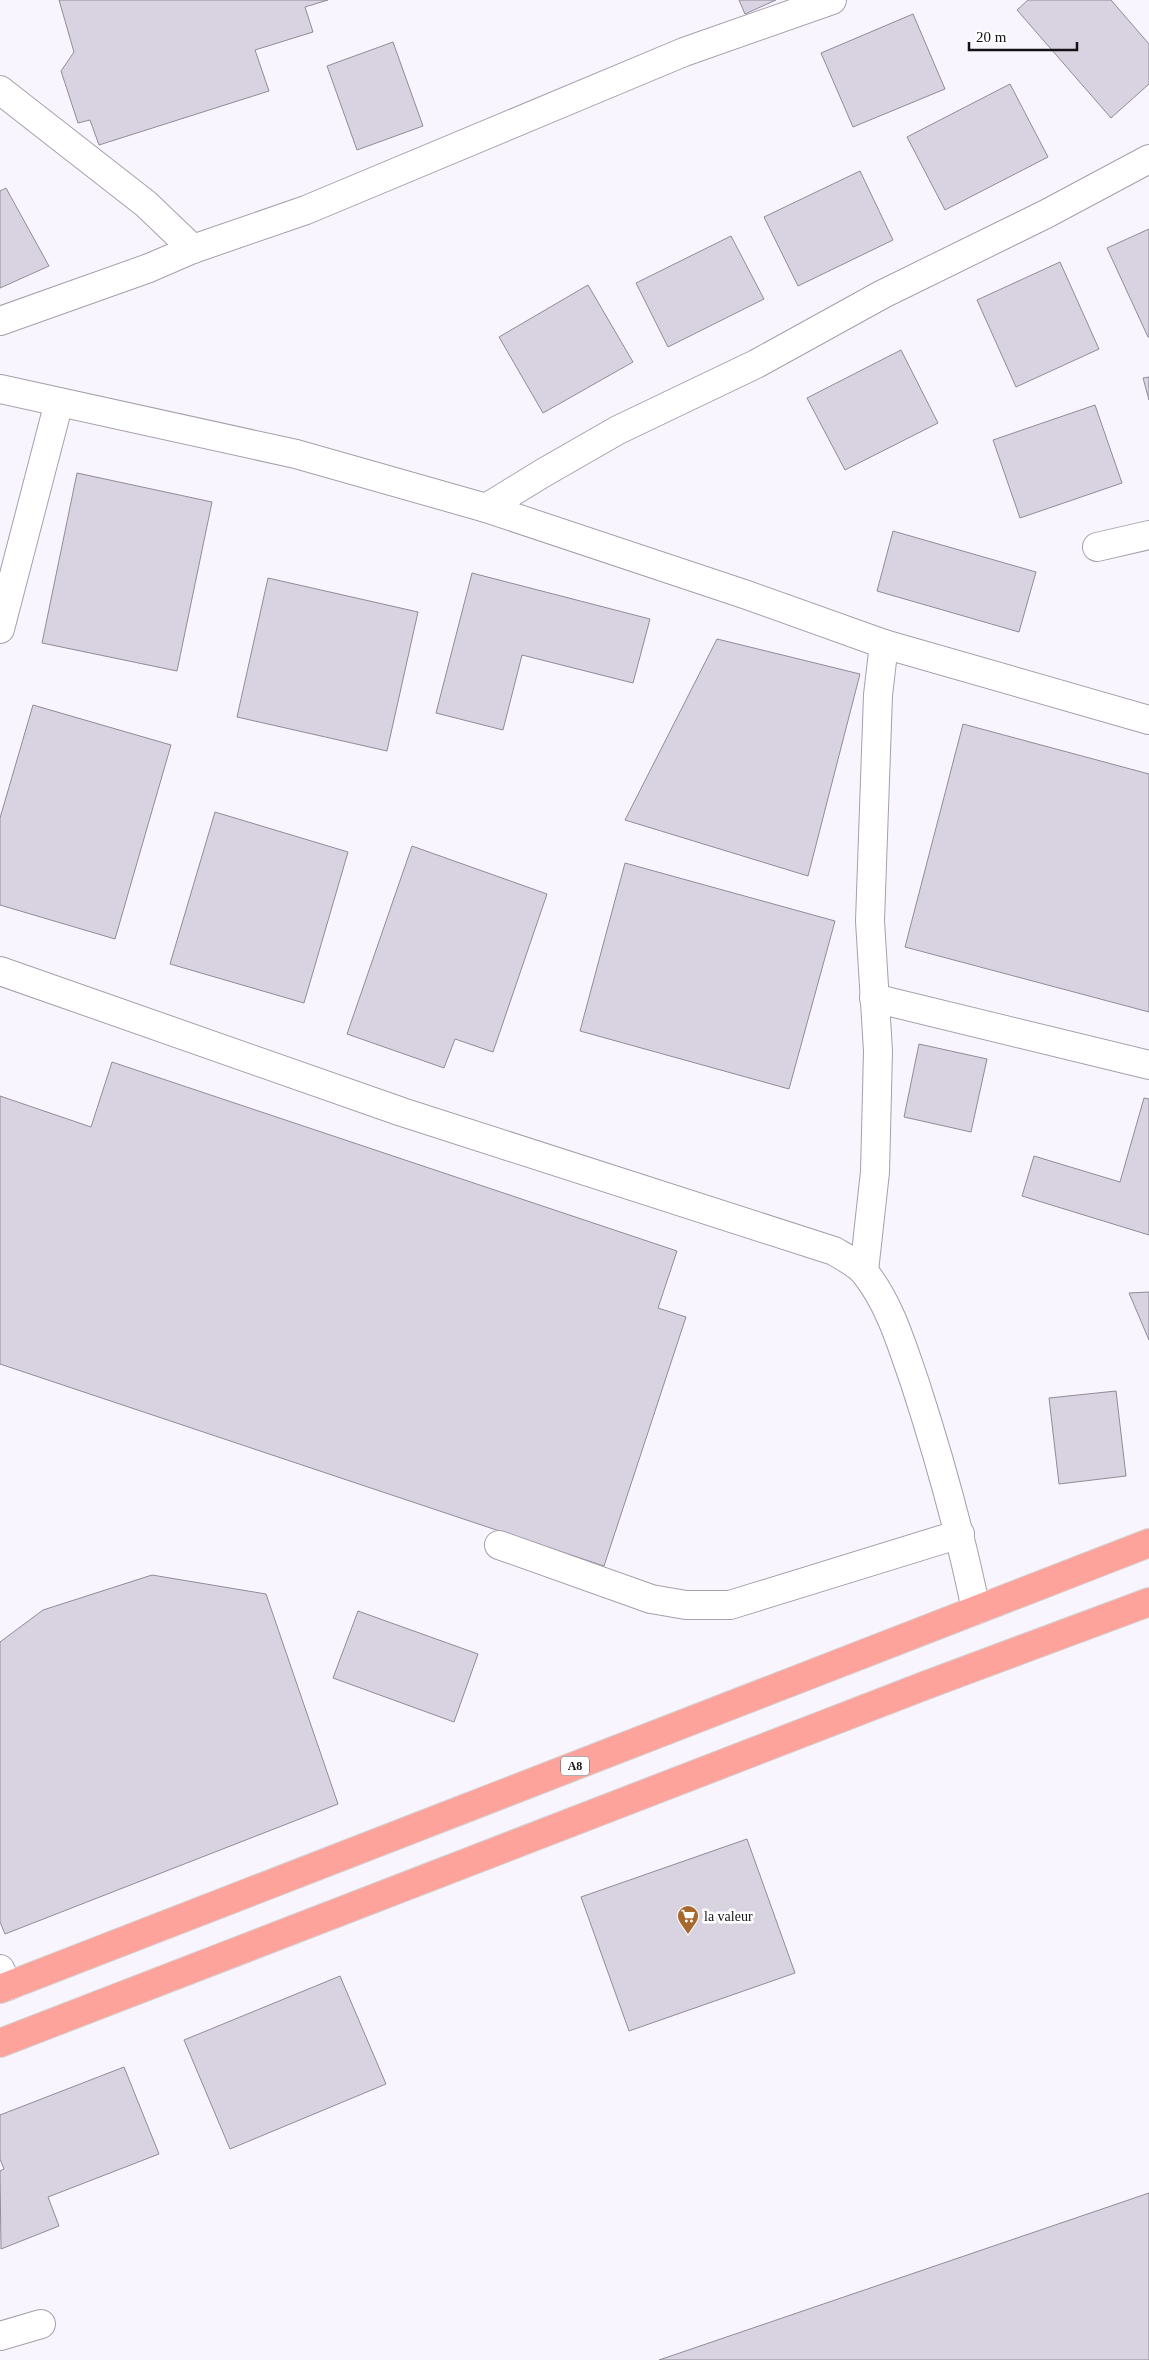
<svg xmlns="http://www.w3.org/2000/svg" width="1149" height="2360" viewBox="0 0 1149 2360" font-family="Georgia,serif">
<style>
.building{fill:#d9d3e1;stroke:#918b98}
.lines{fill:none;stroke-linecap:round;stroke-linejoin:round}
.minor-casing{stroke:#a69fac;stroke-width:30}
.highway-casing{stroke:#d5d4d5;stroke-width:30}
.minor{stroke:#fff;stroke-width:28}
.highway{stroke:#fda39c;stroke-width:28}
.labels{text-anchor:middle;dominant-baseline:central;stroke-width:5;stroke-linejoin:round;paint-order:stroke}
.shield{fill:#fff;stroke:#5b595d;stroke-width:1}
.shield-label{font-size:12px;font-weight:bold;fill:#151217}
.poi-label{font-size:14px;fill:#151217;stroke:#fff;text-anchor:start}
</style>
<rect width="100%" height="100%" fill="#f9f5fe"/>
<g class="building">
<polygon points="59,0 328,0 305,7 313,32 255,50 269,91 99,145 90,120 78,123 61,71 74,52"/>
<polygon points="739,0 776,0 745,14"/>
<polygon points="1028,0 1111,0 1149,44 1149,84 1111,118 1017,10"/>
<polygon points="913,14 945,89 853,127 821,53"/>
<polygon points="393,42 423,126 357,150 327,66"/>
<polygon points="1010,84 1048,157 945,210 907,137"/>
<polygon points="860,171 893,240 798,286 764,217"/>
<polygon points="6,188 49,266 0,288 0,191"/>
<polygon points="1149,229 1149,337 1148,337 1107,248"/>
<polygon points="731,236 764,299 668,347 636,283"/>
<polygon points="1060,262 1099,349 1016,387 977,300"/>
<polygon points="588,285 633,362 543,413 499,337"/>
<polygon points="901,350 938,423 845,470 807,398"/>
<polygon points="1149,377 1149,400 1143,378"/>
<polygon points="1095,405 1122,483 1020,518 993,440"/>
<polygon points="77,473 212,502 177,671 42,643"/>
<polygon points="893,531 1036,572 1019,632 877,591"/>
<polygon points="472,573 650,619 633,683 522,655 503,730 436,713"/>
<polygon points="268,578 418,612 387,751 237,717"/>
<polygon points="717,639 860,674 808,876 625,820"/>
<polygon points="33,705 171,745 115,939 0,905 0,818"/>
<polygon points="963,724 1149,774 1149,1012 905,947"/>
<polygon points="215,812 348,852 304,1003 170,964"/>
<polygon points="412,846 547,894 493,1052 455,1039 444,1068 347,1034"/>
<polygon points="625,863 835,921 789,1089 580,1031"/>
<polygon points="919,1044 987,1059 971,1132 904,1117"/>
<polygon points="112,1062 677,1251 658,1308 686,1317 604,1566 0,1364 0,1096 91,1127"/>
<polygon points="1144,1098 1149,1099 1149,1235 1022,1196 1034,1156 1120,1182"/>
<polygon points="1149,1292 1149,1340 1129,1293"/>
<polygon points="1116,1391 1126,1476 1059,1484 1049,1398"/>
<polygon points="152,1575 266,1594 338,1804 5,1934 0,1922 0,1642 43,1610"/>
<polygon points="358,1611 478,1654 454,1722 333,1678"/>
<polygon points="747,1839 795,1973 629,2031 581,1897"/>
<polygon points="340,1976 386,2084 230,2149 184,2040"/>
<polygon points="124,2067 159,2154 48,2197 59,2226 1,2249 0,2171 4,2169 0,2159 0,2115"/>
<polygon points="1149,2193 1149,2360 659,2360"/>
</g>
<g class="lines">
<g class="minor-casing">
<g id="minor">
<polyline points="0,90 146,204 193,249"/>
<polyline points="0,321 149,268 193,249 306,210 684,52 832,0"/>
<polyline points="0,389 296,454 486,508 744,594 884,644 1149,720"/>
<polyline points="486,508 543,473 618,430 756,364 883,294 1046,214 1149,159"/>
<polyline points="1097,547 1149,535"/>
<polyline points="0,629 59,402"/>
<path d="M0,971l402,141 432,139c10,6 24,13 31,22 25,31 37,73 50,110 25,77 45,148 61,227"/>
<polyline points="874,998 1149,1065"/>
<polyline points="864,1271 875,1172 878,1051 870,921 878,695 884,644"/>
<polyline points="499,1545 651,1599 686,1605 730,1605 960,1534"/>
<polyline points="0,1969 8,1986"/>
<polyline points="0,2336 41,2324"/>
</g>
</g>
<g class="highway-casing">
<g id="highway">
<polyline points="0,1989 1149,1543"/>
<polyline points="0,2043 929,1684 1149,1602"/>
</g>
</g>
<use href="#minor" class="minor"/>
<use href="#highway" class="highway"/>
</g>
<defs>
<g id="supermarket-pin" transform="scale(1.125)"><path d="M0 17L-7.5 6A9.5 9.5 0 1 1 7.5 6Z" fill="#a6682d" stroke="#fff"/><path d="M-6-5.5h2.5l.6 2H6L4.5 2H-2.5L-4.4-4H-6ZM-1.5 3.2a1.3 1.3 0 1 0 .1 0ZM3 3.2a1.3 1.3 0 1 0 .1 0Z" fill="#fff"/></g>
</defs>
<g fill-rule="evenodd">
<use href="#supermarket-pin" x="688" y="1916"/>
</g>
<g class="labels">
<rect class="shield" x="561" y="1756.5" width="28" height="19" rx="4"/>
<g class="shield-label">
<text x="575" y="1766">A8</text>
</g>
<g class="poi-label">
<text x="704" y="1916">la valeur</text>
</g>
</g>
<path d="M969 42v8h108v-8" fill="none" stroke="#151217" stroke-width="2.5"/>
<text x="976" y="42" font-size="15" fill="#151217" stroke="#ffffff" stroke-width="4" paint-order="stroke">20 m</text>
</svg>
